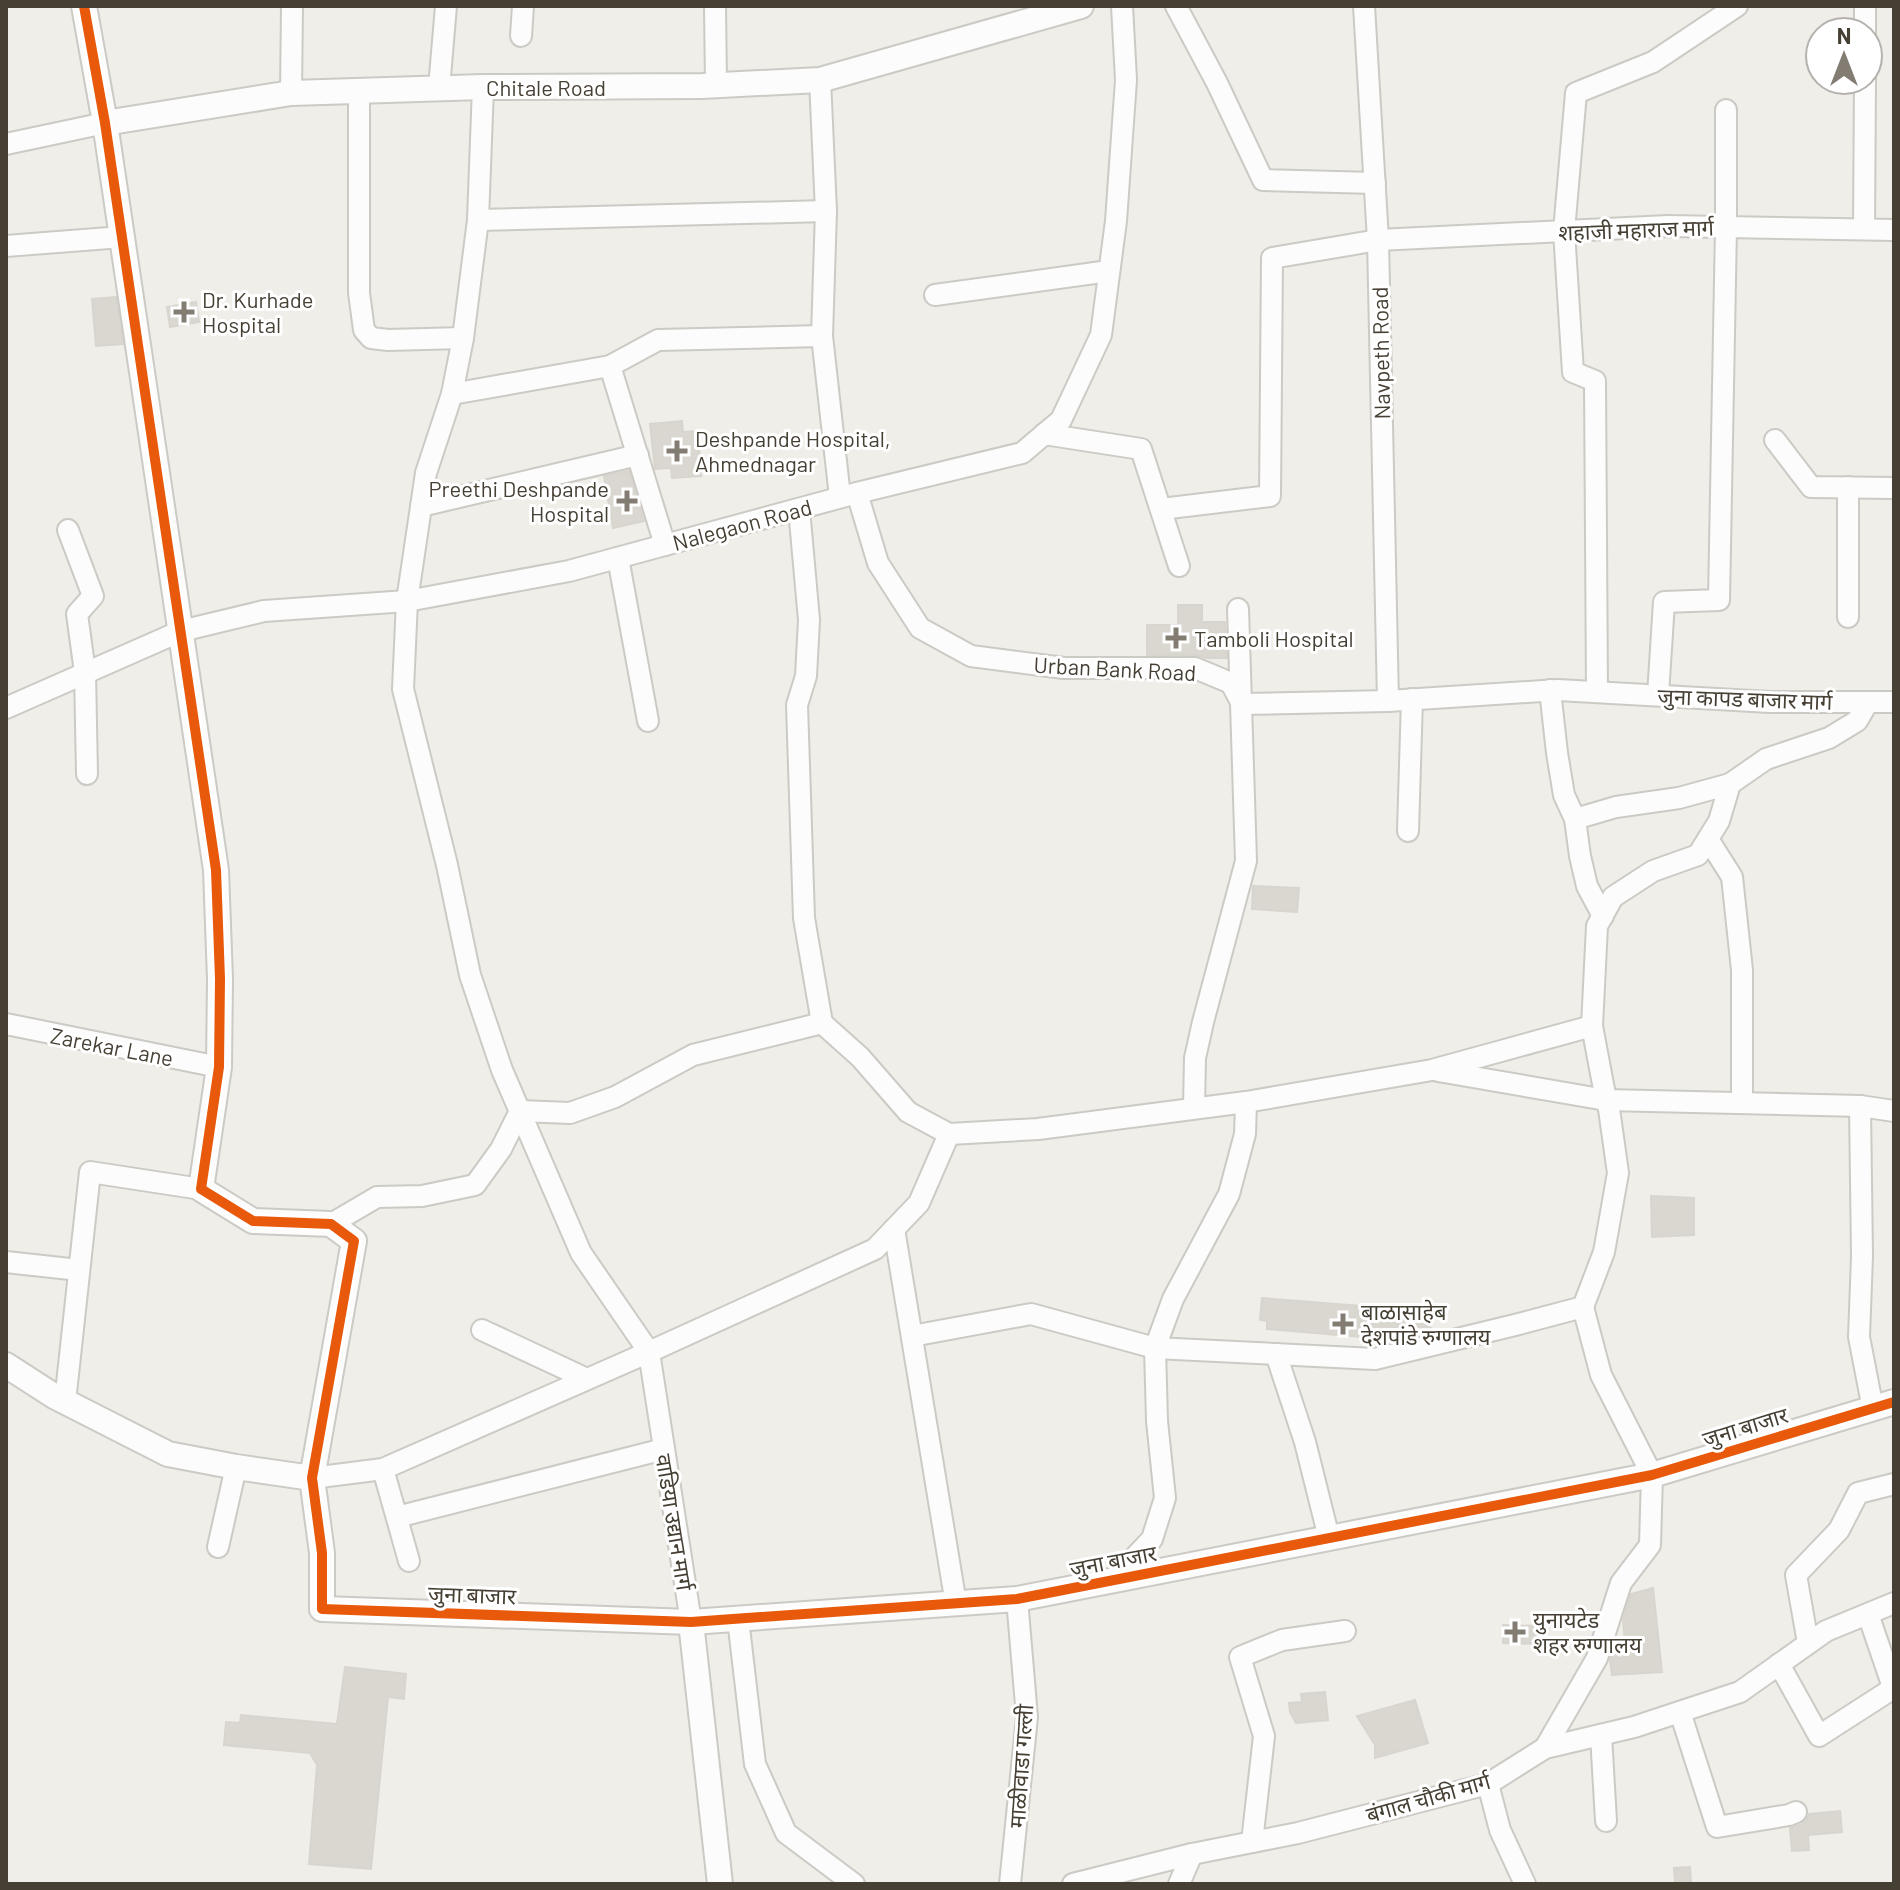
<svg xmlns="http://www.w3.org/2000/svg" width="1900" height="1890" viewBox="0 0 1900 1890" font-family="Barlow,'Noto Sans Devanagari',sans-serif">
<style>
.building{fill:#dad7d1;stroke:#d8d5ce;stroke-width:2}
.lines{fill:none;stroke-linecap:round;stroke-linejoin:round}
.minor-casing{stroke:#cccac4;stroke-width:24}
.tertiary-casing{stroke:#cccac4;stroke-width:28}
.minor{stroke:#fdfcfc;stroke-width:20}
.tertiary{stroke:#fdfcfc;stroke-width:24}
.cycleway-casing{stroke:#fff;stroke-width:15}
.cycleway{stroke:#e8590c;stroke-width:10}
.poi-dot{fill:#827c73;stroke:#fff;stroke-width:3}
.labels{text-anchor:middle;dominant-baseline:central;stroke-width:6;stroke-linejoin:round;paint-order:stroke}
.street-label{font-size:22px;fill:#463f34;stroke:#fff}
.poi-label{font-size:22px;fill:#463f34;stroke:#fff;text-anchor:start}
</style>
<rect width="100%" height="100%" fill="#f0eee8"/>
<g class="building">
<polygon points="116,297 123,344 96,346 92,299"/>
<polygon points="196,302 199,322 170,327 167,307"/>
<polygon points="682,421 683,432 698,431 701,476 672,478 671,468 655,469 650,424"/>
<polygon points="629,471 644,521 613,528 604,476"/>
<polygon points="1178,605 1202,605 1202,622 1225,622 1227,658 1206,658 1195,655 1147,655 1147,625 1178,625"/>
<polygon points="1253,886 1299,888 1297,912 1252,909"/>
<polygon points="1651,1196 1694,1198 1694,1235 1652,1237"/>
<polygon points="1262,1298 1411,1310 1410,1321 1431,1322 1430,1332 1398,1340 1267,1329 1267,1321 1260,1320"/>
<polygon points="1653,1588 1662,1672 1612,1675 1610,1660 1615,1646 1625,1643 1623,1620 1631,1594"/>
<polygon points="1503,1625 1539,1626 1538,1644 1503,1643"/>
<polygon points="345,1667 406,1674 404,1699 388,1697 371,1869 309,1864 317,1765 310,1753 224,1745 226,1722 240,1723 241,1715 337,1724"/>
<polygon points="1325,1692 1328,1720 1296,1723 1290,1712 1289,1703 1302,1702 1301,1694"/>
<polygon points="1415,1700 1428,1743 1375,1758 1375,1745 1357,1716"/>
<polygon points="1840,1811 1842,1832 1808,1835 1809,1850 1792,1851 1790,1828 1802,1824 1807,1819 1809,1814"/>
<polygon points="1690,1867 1691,1884 1675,1884 1674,1868"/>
</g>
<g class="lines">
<g class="minor-casing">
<g id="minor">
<polyline points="715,6 716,85"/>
<polyline points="1176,6 1217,83 1263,180 1375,183"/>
<polyline points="1364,6 1378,240 1388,701"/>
<polyline points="1865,32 1865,6"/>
<polyline points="521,36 523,6"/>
<polyline points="820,80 826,211 822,336 840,497"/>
<polyline points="483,87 478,220 463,338 452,394 426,473 407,601 403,689 447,865 470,975 502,1070 581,1253 649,1352 691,1622"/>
<polyline points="439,88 446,6"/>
<polyline points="359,91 359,293 364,330 371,338 388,340 463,338"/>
<polyline points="291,93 292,6"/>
<polyline points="6,144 105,123"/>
<polyline points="478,220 826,211"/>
<polyline points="1864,229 1865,80"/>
<polyline points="6,246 122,237"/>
<polyline points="935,295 1109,271"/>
<polyline points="610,366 665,545"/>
<polyline points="452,394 610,366 658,340 822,336"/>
<polyline points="1044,434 1141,449 1179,566"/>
<polyline points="1775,440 1811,487 1894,488"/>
<polyline points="857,493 878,563 920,628 971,656 1064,668 1195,668 1231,683 1242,704 1388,701 1558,690 1770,702 1894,702"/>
<polyline points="421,506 638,455"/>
<polyline points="799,509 809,620 806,676 797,705 804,918 822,1023"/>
<polyline points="1161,509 1270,496 1272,258 1378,240 1668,226 1894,230"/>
<polyline points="68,530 93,596 77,614 85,672 87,774"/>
<polyline points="618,558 648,721"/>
<polyline points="1848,617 1848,487"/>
<polyline points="1550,690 1557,753 1564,795 1575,819 1580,856 1587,886 1603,916"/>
<polyline points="1597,692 1595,381 1573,372 1564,231 1576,93 1653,62 1737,6"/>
<polyline points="1658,695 1664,602 1719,600 1726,227 1726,110"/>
<polyline points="1868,702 1857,721 1829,738 1766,759 1730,784 1719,821 1698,855 1653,871 1613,897 1597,926 1592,1026 1606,1100 1860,1106 1894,1111"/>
<polyline points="6,708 181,631 264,611 407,601 569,571 857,493 1022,453 1061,420 1101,335 1116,221 1126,80 1122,6"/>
<polyline points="1575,819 1616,807 1679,798 1730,784"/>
<polyline points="1408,831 1412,699"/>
<polyline points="1708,839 1732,877 1742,970 1742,1103"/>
<polyline points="6,1024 219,1067"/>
<polyline points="1860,1106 1862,1256 1859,1337 1873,1409"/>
<polyline points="1194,1108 1195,1058 1203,1022 1246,861 1238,609"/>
<polyline points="520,1111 570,1113 615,1097 693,1055 822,1023 860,1057 908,1112 949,1134 1038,1129 1246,1102 1432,1070 1592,1026"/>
<polyline points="331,1224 377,1197 422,1196 475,1185 501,1149 520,1111"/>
<polyline points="894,1229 956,1604"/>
<polyline points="6,1262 79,1270"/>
<polyline points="482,1330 587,1379"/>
<polyline points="912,1336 1031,1314 1155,1348 1375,1359 1515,1325 1583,1307 1604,1252 1618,1173 1609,1109 1606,1100 1438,1071"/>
<polyline points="1276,1354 1305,1442 1329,1538"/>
<polyline points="65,1402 90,1172 201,1189"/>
<polyline points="383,1469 409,1561"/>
<polyline points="312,1478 383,1469 649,1352 875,1249 919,1203 949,1134"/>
<polyline points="397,1517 664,1449"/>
<polyline points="218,1547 236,1467"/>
<polyline points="1113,1580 1152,1539 1165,1498 1157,1421 1155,1348 1173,1299 1229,1194 1245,1134 1246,1102"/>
<polyline points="1868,1614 1894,1690"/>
<polyline points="738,1619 755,1764 786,1833 854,1884"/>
<polyline points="1808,1643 1796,1575 1839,1530 1858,1493 1894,1484"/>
<polyline points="1779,1664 1819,1736 1892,1689"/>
<polyline points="1680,1712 1717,1827 1789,1815 1796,1812"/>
<polyline points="1601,1735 1606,1821"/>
<polyline points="1545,1748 1597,1658 1621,1583 1650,1545 1652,1475 1601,1375 1583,1307"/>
<polyline points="1488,1784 1500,1830 1525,1884"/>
<polyline points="1252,1842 1264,1736 1240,1657 1282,1640 1345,1631"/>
<polyline points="1010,1884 1027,1717 1017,1599"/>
<polyline points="1073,1884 1192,1854 1298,1833 1488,1784 1545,1748 1634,1727 1740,1692 1826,1631 1894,1603"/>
<polyline points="1179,1884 1192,1854"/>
</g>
</g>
<g class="tertiary-casing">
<g id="tertiary">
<polyline points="84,6 105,123 216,870 220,979 219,1067 201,1189 253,1221 331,1224 354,1241 312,1478 322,1553 322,1609 691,1622 1017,1599 1652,1475 1894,1402"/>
<polyline points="105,123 291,93 483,87 702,86 820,80 1081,6"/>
<polyline points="6,1365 54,1396 168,1454 236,1467 312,1478"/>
<polyline points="691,1622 720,1884"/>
</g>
</g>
<use href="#minor" class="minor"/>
<use href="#tertiary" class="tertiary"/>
<g class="cycleway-casing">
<polyline id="cycleway" points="84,6 105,123 216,870 220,979 219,1067 201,1189 253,1221 331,1224 354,1241 312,1478 322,1553 322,1609 691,1622 1017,1599 1652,1475 1894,1402"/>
</g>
<use href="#cycleway" class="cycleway"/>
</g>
<g class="poi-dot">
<path d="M180 300h8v8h8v8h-8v8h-8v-8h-8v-8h8z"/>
<path d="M673 439h8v8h8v8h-8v8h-8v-8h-8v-8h8z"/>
<path d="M623 489h8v8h8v8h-8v8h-8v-8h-8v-8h8z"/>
<path d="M1172 626h8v8h8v8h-8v8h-8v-8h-8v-8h8z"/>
<path d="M1339 1312h8v8h8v8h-8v8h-8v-8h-8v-8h8z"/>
<path d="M1511 1620h8v8h8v8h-8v8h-8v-8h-8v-8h8z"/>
</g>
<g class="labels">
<g class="street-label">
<text x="546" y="87">Chitale Road</text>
<text transform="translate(1636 229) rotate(-2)">शहाजी महाराज मार्ग</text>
<text transform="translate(1380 353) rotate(-91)">Navpeth Road</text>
<text transform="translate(742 524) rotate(-15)">Nalegaon Road</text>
<text transform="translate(1115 668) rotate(3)">Urban Bank Road</text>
<text transform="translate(1745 698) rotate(2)">जुना कापड बाजार मार्ग</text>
<text transform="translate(112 1046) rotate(11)">Zarekar Lane</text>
<text transform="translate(1745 1426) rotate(-17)">जुना बाजार</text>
<text transform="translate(675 1522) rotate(81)">वाडिया उद्यान मार्ग</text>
<text transform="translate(1113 1560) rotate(-11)">जुना बाजार</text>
<text transform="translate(472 1594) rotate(2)">जुना बाजार</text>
<text transform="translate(1020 1766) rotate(-86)">माळीवाडा गल्ली</text>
<text transform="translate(1428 1797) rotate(-16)">बंगाल चौकी मार्ग</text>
</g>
<g class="poi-label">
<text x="202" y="299">Dr. Kurhade<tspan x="202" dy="25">Hospital</tspan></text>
<text x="695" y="438">Deshpande Hospital,<tspan x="695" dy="25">Ahmednagar</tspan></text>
<text x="609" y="488" text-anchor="end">Preethi Deshpande<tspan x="609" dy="25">Hospital</tspan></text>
<text x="1194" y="638">Tamboli Hospital</text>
<text x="1361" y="1311">बाळासाहेब<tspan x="1361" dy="25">देशपांडे रुग्णालय</tspan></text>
<text x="1533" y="1619">युनायटेड<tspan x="1533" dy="25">शहर रुग्णालय</tspan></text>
</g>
</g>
<rect width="1900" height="1890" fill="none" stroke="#463f34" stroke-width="16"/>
<g transform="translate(1844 56)"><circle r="38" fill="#ffffff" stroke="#b5b2ae" stroke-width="2"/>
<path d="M0-6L14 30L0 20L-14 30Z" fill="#827c73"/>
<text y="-12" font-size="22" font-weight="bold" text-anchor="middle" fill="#463f34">N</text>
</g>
</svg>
